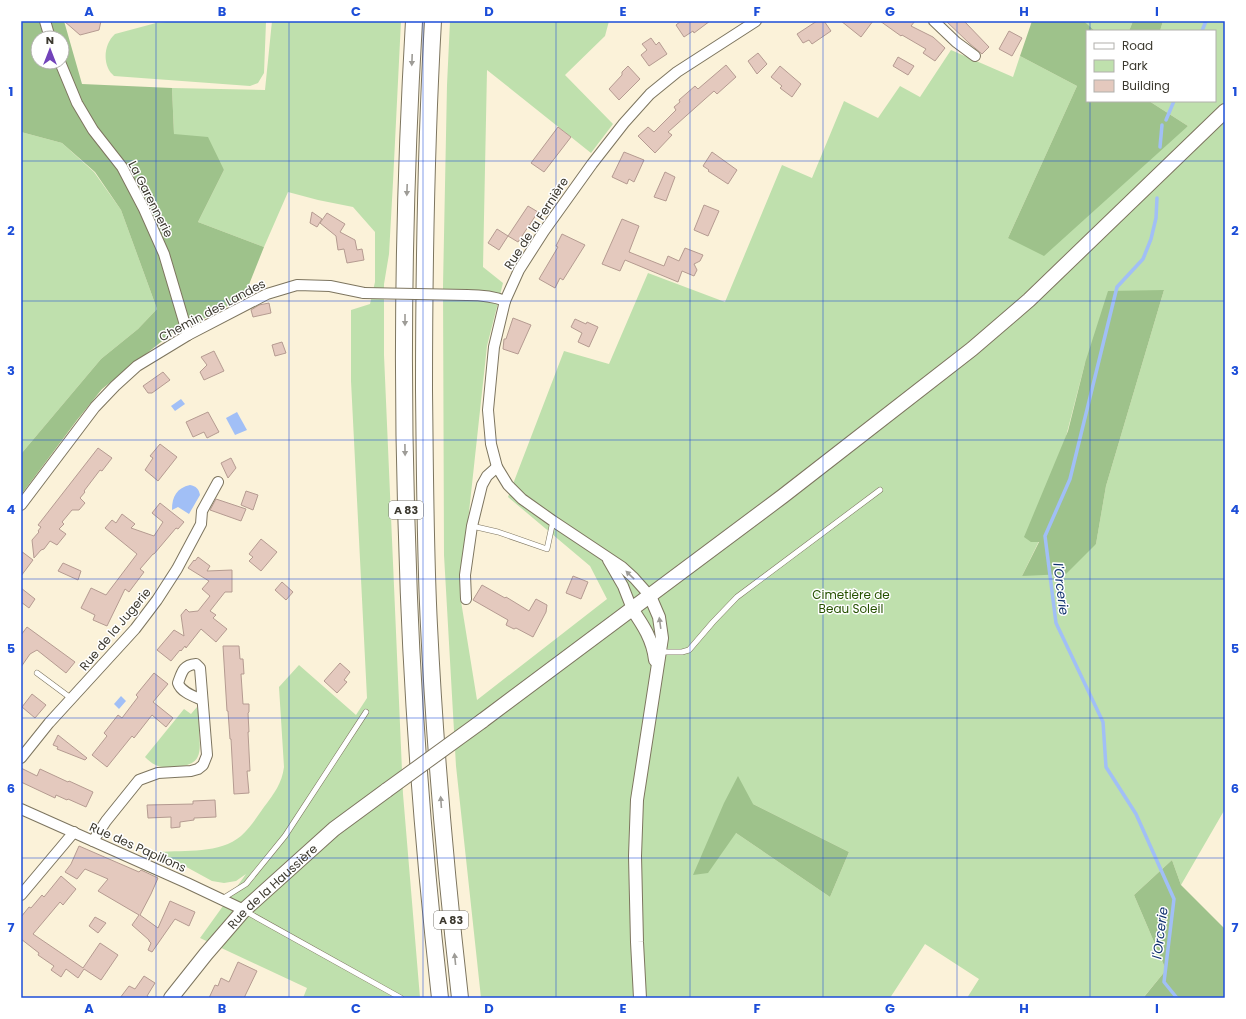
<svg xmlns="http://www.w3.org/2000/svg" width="1246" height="1019" viewBox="0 0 1246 1019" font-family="Poppins,sans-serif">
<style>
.green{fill:#bfe0ad;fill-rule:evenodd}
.forest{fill:#9ec28b;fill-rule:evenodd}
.water{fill:#a1bff6}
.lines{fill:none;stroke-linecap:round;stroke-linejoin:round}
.stream{stroke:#a1bff6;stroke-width:3.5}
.building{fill:#e4c9be;stroke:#b59b91}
.service-casing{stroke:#7d755f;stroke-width:6}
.minor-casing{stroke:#7d755f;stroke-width:12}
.tertiary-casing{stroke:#7d755f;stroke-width:14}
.secondary-casing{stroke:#7d755f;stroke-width:16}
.trunk-casing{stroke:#7d755f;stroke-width:18}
.service{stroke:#fff;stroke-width:5}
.minor{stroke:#fff;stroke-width:10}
.tertiary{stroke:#fff;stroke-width:12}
.secondary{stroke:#fff;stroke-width:14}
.trunk{stroke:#fff;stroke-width:16}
.minor-bridge-casing{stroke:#7d755f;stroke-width:12;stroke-linecap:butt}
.secondary-bridge-casing{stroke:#7d755f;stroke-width:16;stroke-linecap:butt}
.minor-bridge{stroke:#fff;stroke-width:10}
.secondary-bridge{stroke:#fff;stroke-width:14}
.oneway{fill:#9e9c97}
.grid{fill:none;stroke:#1d4ed8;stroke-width:1;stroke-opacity:0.55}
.labels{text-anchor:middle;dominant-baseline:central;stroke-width:3;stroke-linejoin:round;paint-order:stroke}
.shield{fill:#fff;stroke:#76746d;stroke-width:1}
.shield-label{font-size:11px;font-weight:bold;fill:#3c392f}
.street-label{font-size:12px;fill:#3c392f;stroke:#fff}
.park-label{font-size:12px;fill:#265100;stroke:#fff}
.water-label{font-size:13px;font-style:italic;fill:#10316f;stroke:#fff}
.neatline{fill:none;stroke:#1d4ed8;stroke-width:1.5}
.grid-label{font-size:13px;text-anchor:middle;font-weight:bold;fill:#1d4ed8}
</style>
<rect width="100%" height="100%" fill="#fbf2d9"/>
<g class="green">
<path d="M177,21h87l2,1 -2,51 -6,10 -8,3 -136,-10c-2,-2 -5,-5 -6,-8 -5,-11 -2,-26 7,-34l41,-11z"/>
<path d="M272,21h129l-8,161 -4,72 -5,30v71l19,439 17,204h-117l4,-10 -107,-50 46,-64 -10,7 -12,2 -12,-2 -53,-29c26,-2 61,2 82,-16 9,-8 16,-19 23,-29 10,-13 18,-24 20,-40l-5,-80 20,-22 57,50 11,-17 -16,-317v-71l19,-6 5,-22v-50l-22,-25 -35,-7 -30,-8 -24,55 -66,-25 26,-52 -50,-36 -2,-46 93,2z"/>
<path d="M450,21h159l-4,15 -40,39 48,49 -22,29 -104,-83 -4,197 20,16 -16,63 -27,249 17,105 130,-101 -17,-33 -82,-69 56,-146 45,13 39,-91 77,29 57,-137 30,13 32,-77 34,17 22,-32 20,11 31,-47 62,27 7,-21 57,30 -69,152 180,-112 -39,-25h66v-70h-55l3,-10h62v788l-44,76 -9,-25 -38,35 32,75 -23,28h-176l12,-19 -54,-35 -35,54h-409l-25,-232 -12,-211 -1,-269 4,-201zM1164,290l-58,196 -10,58 -74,32 17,-35 46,-178zM753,804l96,48 -19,45 -94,-64z"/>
<polygon points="1085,21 1133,21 1129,31 1095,31 1085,22"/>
<polygon points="21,132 62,143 94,172 121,210 157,309 138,329 101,359 21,454"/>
<path d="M197,707c2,8 2,17 2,25 2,22 2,33 -23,35 -15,1 -21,0 -31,-10l39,-48 7,5z"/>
</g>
<g class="forest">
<path d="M21,21h43l18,63 90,4 2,46 34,3 16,33 -26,52 66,25 -20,50 -50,27 -23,10 -69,55 -25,31 -56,75v-41l80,-95 37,-30 19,-20 -36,-99 -26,-38 -33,-29 -41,-11zM38,38h24v24h-24z"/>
<polygon points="1032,21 1085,21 1085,22 1095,31 1087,31 1087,101 1149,101 1188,126 1044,256 1008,238 1077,86 1020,56"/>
<polygon points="1133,21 1163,21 1160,31 1129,31"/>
<polygon points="1164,290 1106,486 1096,544 1066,574 1022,576 1039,542 1031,542 1024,537 1068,431 1085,363 1108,291"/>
<polygon points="738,776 753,804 849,852 830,897 736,833 708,873 693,875 724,803"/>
<polygon points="1172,860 1181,885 1225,929 1225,998 1144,997 1166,970 1134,895"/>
</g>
<g class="water">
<polygon points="181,399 185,404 175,411 171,406"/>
<polygon points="237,412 247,430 235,435 226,418"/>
<path d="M190,485c6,1 9,4 10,10l-11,19 -11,-7 -6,3c0,-14 5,-22 18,-25z"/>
<polygon points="121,696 126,701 119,709 114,704"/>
</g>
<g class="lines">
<g class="stream">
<polyline points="1202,31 1206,21"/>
<polyline points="1166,120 1174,101"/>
<polyline points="1160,147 1162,125"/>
<polyline points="1157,198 1156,218 1151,239 1143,259 1117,287 1070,479 1045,536 1056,623 1103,722 1106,767 1136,814 1174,899 1164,982 1177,998"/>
</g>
</g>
<g class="building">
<polygon points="64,21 101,21 99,30 80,35"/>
<polygon points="681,21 710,21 694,33 693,31 684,37 676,25"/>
<polygon points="817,21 824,21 831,31 812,44 809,40 803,43 797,34"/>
<polygon points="841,21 873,21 861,37"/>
<polygon points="880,21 915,21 911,26 933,37 945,48 935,61 923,53 926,49 902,35 901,36"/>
<polygon points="946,21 964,21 989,47 982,54 969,43"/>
<polygon points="1009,31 1022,38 1012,56 999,49"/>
<polygon points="651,38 656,45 659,42 667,54 649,66 641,55 647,50 642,44"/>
<polygon points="758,53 767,64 757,74 748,61"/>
<polygon points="898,57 914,66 908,75 893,66"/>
<polygon points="726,65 736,77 717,94 714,91 668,132 672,135 655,153 638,136 648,127 654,132 676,110 674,107 680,102 679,100 695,86 698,89"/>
<polygon points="628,66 640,79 619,100 609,89 622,75 622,72"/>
<polygon points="780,66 801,84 792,97 780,88 782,86 771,77"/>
<polygon points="558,127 571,137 544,172 531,163"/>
<polygon points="624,152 644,160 634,182 629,179 627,184 612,177"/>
<polygon points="712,152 737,170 728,184 708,171 709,170 703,166"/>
<polygon points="665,172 675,177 666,201 654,197"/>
<polygon points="704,205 719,211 708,236 694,230"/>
<polygon points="528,206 538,212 518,242 508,236"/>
<polygon points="312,212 322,219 317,227 310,223"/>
<polygon points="327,213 345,224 340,232 355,240 357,250 362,249 364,260 347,263 344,249 338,250 336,236 320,223"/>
<polygon points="622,219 639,226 629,252 664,266 668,256 679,261 685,248 703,255 700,261 694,264 697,270 694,276 682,271 678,282 625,260 620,271 602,264"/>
<polygon points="497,229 508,236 499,250 488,243"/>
<polygon points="562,234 585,245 563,280 560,278 555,288 539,279 558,247 556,246"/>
<polygon points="269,303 271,313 253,317 251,310 259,305"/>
<polygon points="513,318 531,325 518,354 503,349 504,339 506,339"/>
<polygon points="575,319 586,324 587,322 598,327 589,347 578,342 582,333 571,327"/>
<polygon points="282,342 286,353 275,356 272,345"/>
<polygon points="214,351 224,371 204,380 200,372 207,365 201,357"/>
<polygon points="163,372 170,380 152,393 148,393 143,386"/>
<polygon points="208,412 219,432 207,438 204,432 193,437 186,422"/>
<polygon points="160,444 177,457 158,481 145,470 153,458 150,456"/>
<polygon points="98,448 112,458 102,471 100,470 84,491 85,492 80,498 85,503 79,510 72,510 62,522 64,524 59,529 66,534 57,545 50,541 44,549 41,550 34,558 32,540 39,532 38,531 41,527 38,525"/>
<polygon points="231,458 236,468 228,478 221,463"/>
<polygon points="246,491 258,495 253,510 241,505"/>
<polygon points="216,499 246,509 241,521 210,510"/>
<polygon points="160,503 184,522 178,529 176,528 154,554 153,554 140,569 144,572 129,592 125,589 107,626 93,620 95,615 81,608 91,588 106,595 137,554 105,528 112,520 116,523 122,514 135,524 131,528 154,536 163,522 152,513"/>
<polygon points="261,539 277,552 261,571 249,561 253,557 249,554"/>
<polygon points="21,551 33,560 21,576"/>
<polygon points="198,557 210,566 207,571 232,570 232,592 225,592 210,611 216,615 213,618 227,629 216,642 201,629 186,648 185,646 181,651 180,650 171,661 157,650 174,630 184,636 181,615 186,609 189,612 198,611 210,596 202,589 209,581 188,568 194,560 195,561"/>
<polygon points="63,563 81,571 78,580 58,571"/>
<polygon points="573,576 588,582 581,599 566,593"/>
<polygon points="282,582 293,592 286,600 275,590"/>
<polygon points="482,585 505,598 506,597 529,611 536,599 547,605 546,612 533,637 516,628 514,629 506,625 508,620 473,600"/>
<polygon points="21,588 35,599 29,608 21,602"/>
<polygon points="27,627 75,662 66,673 37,650 30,654 21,667 21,635"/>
<polygon points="223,646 239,646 240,659 243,659 244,674 241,674 243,704 249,704 249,712 248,713 249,732 248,732 250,771 247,771 249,793 234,794 231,739 230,739 228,711 227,711"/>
<polygon points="340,663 350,672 344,680 347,682 337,693 324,681"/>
<polygon points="154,673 168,684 153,702 173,718 166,727 152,715 134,738 132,736 107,767 92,755 107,736 104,733 118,715 122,718 138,697 136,695"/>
<polygon points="32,694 46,705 35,718 22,707"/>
<polygon points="58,735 87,758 85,760 57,749 58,747 53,745"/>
<polygon points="21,768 37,776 40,769 68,782 69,781 93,792 86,807 68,799 67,800 56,795 55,798 21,782"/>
<polygon points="215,800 216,817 194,818 194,820 180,822 180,827 171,828 171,817 148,818 147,805 193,804 193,801"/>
<polygon points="79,846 139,872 141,870 158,878 151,894 140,915 158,928 170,901 195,912 189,926 175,919 152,952 148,950 151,943 149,941 149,940 132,925 139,915 98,891 108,879 85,869 77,879 65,872 71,864"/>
<polygon points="61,876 76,889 63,905 60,902 33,934 83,968 100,943 118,955 101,980 84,969 78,978 66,969 61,977 51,970 54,966 38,955 39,953 21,939 21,917 29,907 31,908 42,895 44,897"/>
<polygon points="95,917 106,923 98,933 89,926"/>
<polygon points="238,962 257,971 244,998 209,998 215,985 218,986 221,978 229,982"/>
<polygon points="144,976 155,983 147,996 150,998 120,998 129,986 135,989"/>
</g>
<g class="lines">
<g class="service-casing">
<g id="service">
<polyline points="472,526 498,532 547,549 553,521"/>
<polyline points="660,652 682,652 689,650 713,622 737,597 880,490"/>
<polyline points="37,673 72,699"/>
<polyline points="222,899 246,884 285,836 366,712"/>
<polyline points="245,911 401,998"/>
</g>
</g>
<g class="minor-casing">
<g id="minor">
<polyline points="45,21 50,38"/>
<polyline points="934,21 956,42 975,56"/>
<polyline points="60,62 77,103 93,130 122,167 144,209 164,254 188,335"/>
<path d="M467,295c14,0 26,1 38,6"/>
<polyline points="21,505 95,407 115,386 137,366 188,335 267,294 297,285 330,286 364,293"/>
<polyline points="608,560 623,586 632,609"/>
<polyline points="650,596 634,578 622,567 553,521 522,499 508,485 497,467 491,444 488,410 494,347 505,301 519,270 544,231 592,164 624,123 650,94 677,72 756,21"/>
<polyline points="466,599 465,575 472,526 482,485 487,476 497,467"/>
<polyline points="21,758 49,723 135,629 157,600 177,569 201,524 202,511 218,482"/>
<polyline points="21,809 187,883 244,910"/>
<path d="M93,841l13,-20 33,-41 19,-7 33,-2 7,-2 5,-4 4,-10 -7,-87 -4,-4c-13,1 -14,8 -18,19 3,9 15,13 24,17"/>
<polyline points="21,895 74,832"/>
</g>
</g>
<g class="tertiary-casing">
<g id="tertiary">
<path d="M632,609c11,16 21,31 23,51"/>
<polyline points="640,998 637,942 635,856 637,800 662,638 659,617 650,596"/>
</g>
</g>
<g class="secondary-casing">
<g id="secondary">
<polyline points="482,721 783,496 972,349 1029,300 1225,111"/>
<path id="s1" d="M171,998l35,-44 38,-44 90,-81 53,-39"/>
</g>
</g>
<g class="trunk-casing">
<g id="trunk">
<path d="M414,21c-10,172 -13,344 -7,516 4,154 16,308 33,461"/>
<path d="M433,21c-7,123 -9,246 -9,369 1,78 1,157 5,236 6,124 17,248 31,372"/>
</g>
</g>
<use href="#service" class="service"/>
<use href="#minor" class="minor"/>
<use href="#tertiary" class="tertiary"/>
<use href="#secondary" class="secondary"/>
<use href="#trunk" class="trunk"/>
<g class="minor-bridge-casing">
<polyline id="minor-bridge" points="364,293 467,295"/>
</g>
<g class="secondary-bridge-casing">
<polyline id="secondary-bridge" points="387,790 482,721"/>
</g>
<use href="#minor-bridge" class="minor-bridge"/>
<use href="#secondary-bridge" class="secondary-bridge"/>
</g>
<defs><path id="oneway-solid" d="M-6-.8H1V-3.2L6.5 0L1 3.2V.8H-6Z"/></defs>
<g class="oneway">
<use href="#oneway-solid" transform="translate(412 60) rotate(92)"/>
<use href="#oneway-solid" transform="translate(407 190) rotate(92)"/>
<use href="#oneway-solid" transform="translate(405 320) rotate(90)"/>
<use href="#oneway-solid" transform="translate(405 450) rotate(89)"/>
<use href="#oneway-solid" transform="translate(630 575) rotate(-136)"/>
<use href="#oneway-solid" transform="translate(660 623) rotate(-98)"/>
<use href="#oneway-solid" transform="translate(441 802) rotate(-94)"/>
<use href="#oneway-solid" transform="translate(455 959) rotate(-96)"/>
</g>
<path class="grid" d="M156,21v977M289,21v977M423,21v977M556,21v977M690,21v977M823,21v977M957,21v977M1090,21v10M1090,101v897M21,161h1204M21,301h1204M21,440h1204M21,579h1204M21,718h1204M21,858h1204"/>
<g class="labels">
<g class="shield">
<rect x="389" y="501" width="34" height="18" rx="3"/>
<rect x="434" y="911" width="34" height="18" rx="3"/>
</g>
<g class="shield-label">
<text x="406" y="510">A 83</text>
<text x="451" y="920">A 83</text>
</g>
<g class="street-label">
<text transform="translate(151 199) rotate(63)">La Garennerie</text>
<text transform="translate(536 223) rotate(-57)">Rue de la Fernière</text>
<text transform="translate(212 310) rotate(-28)">Chemin des Landes</text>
<text transform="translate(115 629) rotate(-50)">Rue de la Jugerie</text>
<text transform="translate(138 847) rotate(24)">Rue des Papillons</text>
<text stroke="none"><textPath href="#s1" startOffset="151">Rue de la Haussière</textPath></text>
</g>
<g class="park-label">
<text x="851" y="594">Cimetière de<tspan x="851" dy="14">Beau Soleil</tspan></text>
</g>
<g class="water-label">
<text transform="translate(1061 589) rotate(83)">l'Orcerie</text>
<text transform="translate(1160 933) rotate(-83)">l'Orcerie</text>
</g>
</g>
<rect width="1246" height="1019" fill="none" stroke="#ffffff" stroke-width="44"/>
<rect x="1086" y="30" width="130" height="72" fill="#ffffff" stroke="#b1b0ac"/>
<rect x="1094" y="43" width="20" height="6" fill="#ffffff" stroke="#b1b0ac"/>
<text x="1122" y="50" font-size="12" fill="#3c392f">Road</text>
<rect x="1094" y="60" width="20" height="12" fill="#bfe0ad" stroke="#b1b0ac"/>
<text x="1122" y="70" font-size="12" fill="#3c392f">Park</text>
<rect x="1094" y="80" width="20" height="12" fill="#e4c9be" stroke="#b1b0ac"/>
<text x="1122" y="90" font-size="12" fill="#3c392f">Building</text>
<g transform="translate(50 50)"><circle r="19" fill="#ffffff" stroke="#b1b0ac"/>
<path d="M0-3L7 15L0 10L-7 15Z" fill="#7243ba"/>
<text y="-6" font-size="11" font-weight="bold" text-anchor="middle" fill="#3c392f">N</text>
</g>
<rect x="22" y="22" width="1202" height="975" class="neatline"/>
<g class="grid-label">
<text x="89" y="16">A</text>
<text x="222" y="16">B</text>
<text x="356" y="16">C</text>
<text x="489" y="16">D</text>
<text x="623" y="16">E</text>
<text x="757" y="16">F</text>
<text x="890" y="16">G</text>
<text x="1024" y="16">H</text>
<text x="1157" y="16">I</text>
<text x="11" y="96">1</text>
<text x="1235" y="96">1</text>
<text x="11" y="235">2</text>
<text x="1235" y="235">2</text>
<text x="11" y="375">3</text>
<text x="1235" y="375">3</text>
<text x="11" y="514">4</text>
<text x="1235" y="514">4</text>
<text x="11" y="653">5</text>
<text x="1235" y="653">5</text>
<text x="11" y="793">6</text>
<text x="1235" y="793">6</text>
<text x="11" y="932">7</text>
<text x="1235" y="932">7</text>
<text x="89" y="1013">A</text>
<text x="222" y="1013">B</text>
<text x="356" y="1013">C</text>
<text x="489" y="1013">D</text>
<text x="623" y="1013">E</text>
<text x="757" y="1013">F</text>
<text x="890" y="1013">G</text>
<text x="1024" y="1013">H</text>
<text x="1157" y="1013">I</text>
</g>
</svg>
